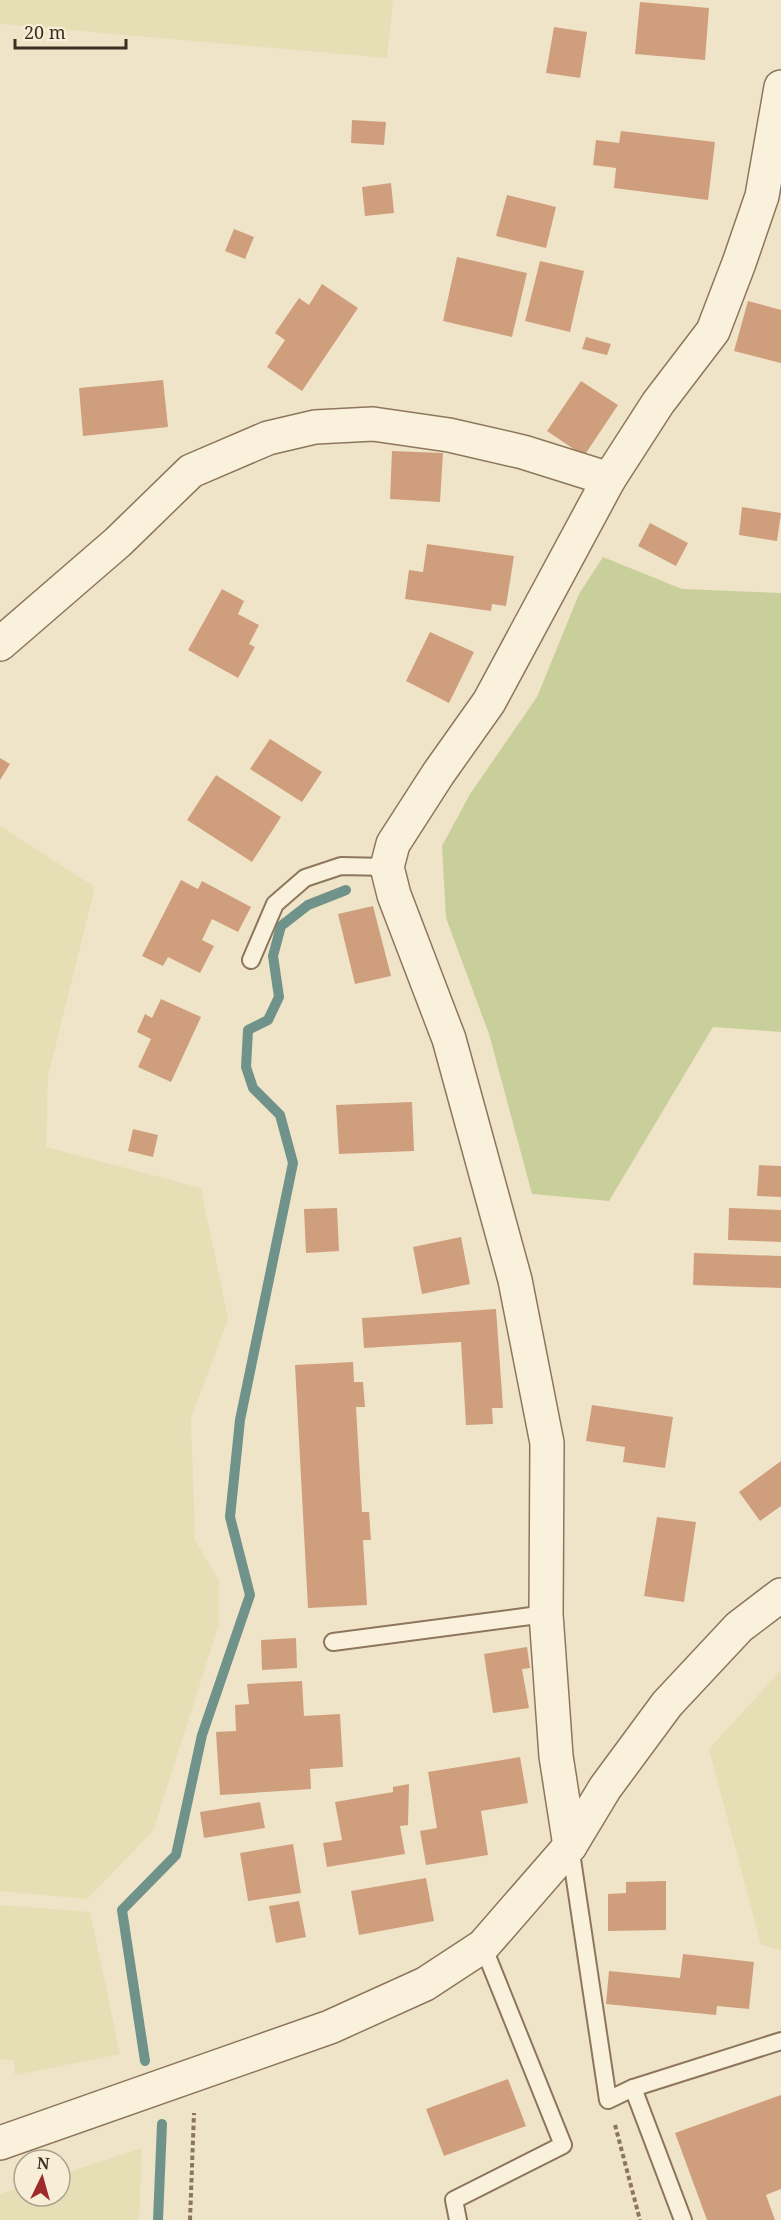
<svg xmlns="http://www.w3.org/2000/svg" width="781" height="2220" viewBox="0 0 781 2220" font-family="'Noto Serif',serif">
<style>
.farmland{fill:#e6deb5}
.green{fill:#c9cf9b}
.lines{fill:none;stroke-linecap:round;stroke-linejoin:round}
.stream{stroke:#6f938a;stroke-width:10}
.building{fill:#cf9f7d}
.service-casing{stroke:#8d765c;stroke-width:20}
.minor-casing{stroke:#8d765c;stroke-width:36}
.tertiary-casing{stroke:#8d765c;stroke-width:36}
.path{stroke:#8d765c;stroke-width:4;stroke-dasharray:4.5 3;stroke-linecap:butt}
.service{stroke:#faf1dc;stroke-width:16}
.minor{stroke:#faf1dc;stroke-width:33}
.tertiary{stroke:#faf1dc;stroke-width:33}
</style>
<rect width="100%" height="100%" fill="#f0e4c8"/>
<g class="farmland">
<polygon points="0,0 393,0 387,58 0,24"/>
<polygon points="0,826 95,887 48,1076 46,1147 201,1188 228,1319 191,1418 195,1540 219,1581 219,1624 153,1831 87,1899 0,1891"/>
<polygon points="781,1670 781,1950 761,1945 709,1749"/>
<polygon points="0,1905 90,1912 120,2054 15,2075 14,2060 0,2059"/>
<polygon points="142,2148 139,2220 0,2220 0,2194 24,2186 24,2196 60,2196 60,2175"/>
</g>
<polygon class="green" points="603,557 682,589 781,593 781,1032 713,1027 609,1201 532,1194 489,1034 446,918 442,846 470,794 537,697 579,594"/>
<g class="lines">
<g class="stream">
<polyline points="145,2061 122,1910 176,1855 202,1735 250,1595 230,1517 240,1420 293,1163 280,1115 253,1088 246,1067 248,1030 268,1020 279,997 273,956 281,926 308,905 346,890"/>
<polyline points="158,2220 162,2124"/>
</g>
</g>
<g class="building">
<polygon points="640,2 709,8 705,60 635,54"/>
<polygon points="554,27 587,32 580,78 546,73"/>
<polygon points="352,120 386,122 384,145 351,143"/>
<polygon points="621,131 715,142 708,200 614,188 616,168 593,165 596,140 619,143"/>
<polygon points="391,183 394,213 365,216 362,187"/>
<polygon points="507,195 556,207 546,248 496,236"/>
<polygon points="234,229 254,237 245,259 225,251"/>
<polygon points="457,257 527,273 512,337 443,321"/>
<polygon points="540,261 584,271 570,332 525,321"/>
<polygon points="322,284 358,308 302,391 267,367 285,340 275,333 299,298 309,305"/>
<polygon points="748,301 781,310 781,363 734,351"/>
<polygon points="586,337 611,344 607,355 582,349"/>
<polygon points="163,380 168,427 83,436 79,388"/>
<polygon points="581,381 618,405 584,456 547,431"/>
<polygon points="392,451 443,453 440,502 390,499"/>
<polygon points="742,507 781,513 777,541 739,535"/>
<polygon points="650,523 688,543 676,566 638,546"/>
<polygon points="427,544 514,556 506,606 492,604 491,611 405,599 409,570 423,572"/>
<polygon points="222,589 244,601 238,614 259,625 249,644 255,647 238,678 188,650"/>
<polygon points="430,632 474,652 449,703 406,681"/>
<polygon points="270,739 322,772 302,802 250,769"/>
<polygon points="0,758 10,764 0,780"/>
<polygon points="216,775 281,817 252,862 187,820"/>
<polygon points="181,880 198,889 202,881 251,907 238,932 212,919 202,940 214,946 200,973 168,957 163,966 142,956"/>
<polygon points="373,906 391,976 355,984 338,914"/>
<polygon points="161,999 201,1017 171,1082 138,1067 151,1039 137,1032 145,1014 152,1018"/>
<polygon points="412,1102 414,1151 339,1154 336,1105"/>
<polygon points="133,1129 158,1135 153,1157 128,1151"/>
<polygon points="759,1165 781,1166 781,1197 757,1196"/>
<polygon points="337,1208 339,1251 306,1253 304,1209"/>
<polygon points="729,1208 781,1210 781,1242 728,1240"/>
<polygon points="461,1237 470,1284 422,1294 413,1247"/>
<polygon points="694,1253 781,1256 781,1288 693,1285"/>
<polygon points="496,1309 503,1408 492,1408 493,1424 466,1425 461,1342 364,1348 362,1318"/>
<polygon points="353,1362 354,1382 363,1382 365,1407 356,1407 362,1512 369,1512 371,1540 363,1540 367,1605 308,1608 295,1365"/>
<polygon points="592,1405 673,1417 665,1468 623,1462 625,1447 586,1441"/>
<polygon points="781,1461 781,1506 760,1521 739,1492"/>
<polygon points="657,1517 696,1522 684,1602 644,1596"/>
<polygon points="296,1638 297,1668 262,1670 261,1640"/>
<polygon points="527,1647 530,1668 522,1669 529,1708 493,1713 484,1654"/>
<polygon points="302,1681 304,1716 340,1714 343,1767 310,1769 311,1789 220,1795 216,1732 236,1731 235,1705 249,1704 247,1684"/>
<polygon points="520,1757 528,1803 481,1811 488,1855 426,1865 420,1831 437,1828 428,1772"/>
<polygon points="409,1784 408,1825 400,1826 405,1854 327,1867 323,1843 342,1840 335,1802 393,1792 393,1787"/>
<polygon points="260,1802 265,1828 204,1838 200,1812"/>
<polygon points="293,1844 301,1893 248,1901 240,1853"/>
<polygon points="426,1878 434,1921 359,1935 351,1891"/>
<polygon points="666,1881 666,1930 608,1931 608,1894 626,1893 626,1882"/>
<polygon points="299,1901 306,1937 276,1943 269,1906"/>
<polygon points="683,1954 754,1962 749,2009 717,2006 716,2015 606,2004 609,1971 680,1978"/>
<polygon points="508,2079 526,2126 444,2156 426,2109"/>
<polygon points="781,2095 781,2189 766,2195 775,2220 707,2220 675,2133"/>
</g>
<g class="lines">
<g class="service-casing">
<g id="service">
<polyline points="251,960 275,904 305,878 341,866 387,867"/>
<polyline points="333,1642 546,1614"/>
<polyline points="570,1846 608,2100 633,2088 781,2041"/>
<polyline points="633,2088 683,2220"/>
<polyline points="458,2220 454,2200 563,2145 483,1946"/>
</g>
</g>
<g class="minor-casing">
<g id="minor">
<polyline points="0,644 118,542 191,471 268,438 315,427 373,424 449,435 523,452 609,479"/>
<polyline points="570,1846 556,1756 546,1614 547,1443 515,1280 449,1039 394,895 387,867 393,844 438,774 489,702 609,479 658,403 713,331 739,263 762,196 781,87"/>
</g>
</g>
<g class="tertiary-casing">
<polyline id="tertiary" points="0,2143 330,2027 425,1984 483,1946 570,1846 605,1788 667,1704 739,1627 781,1595"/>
</g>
<g class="path">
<polyline points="615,2125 640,2220"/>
<polyline points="190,2220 194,2113"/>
</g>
<use href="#service" class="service"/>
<use href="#minor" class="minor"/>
<use href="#tertiary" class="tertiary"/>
</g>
<g transform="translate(42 2178) rotate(5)"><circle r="28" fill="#f7eed8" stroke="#ada18e" stroke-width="1.5"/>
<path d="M0-4.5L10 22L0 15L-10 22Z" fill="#9e2a2b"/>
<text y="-9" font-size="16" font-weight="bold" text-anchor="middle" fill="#3d2e20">N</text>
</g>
<path d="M15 39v9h111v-9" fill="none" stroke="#3d2e20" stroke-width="3"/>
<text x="24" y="39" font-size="18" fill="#3d2e20" stroke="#f7eed8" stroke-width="4.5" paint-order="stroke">20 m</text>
</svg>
